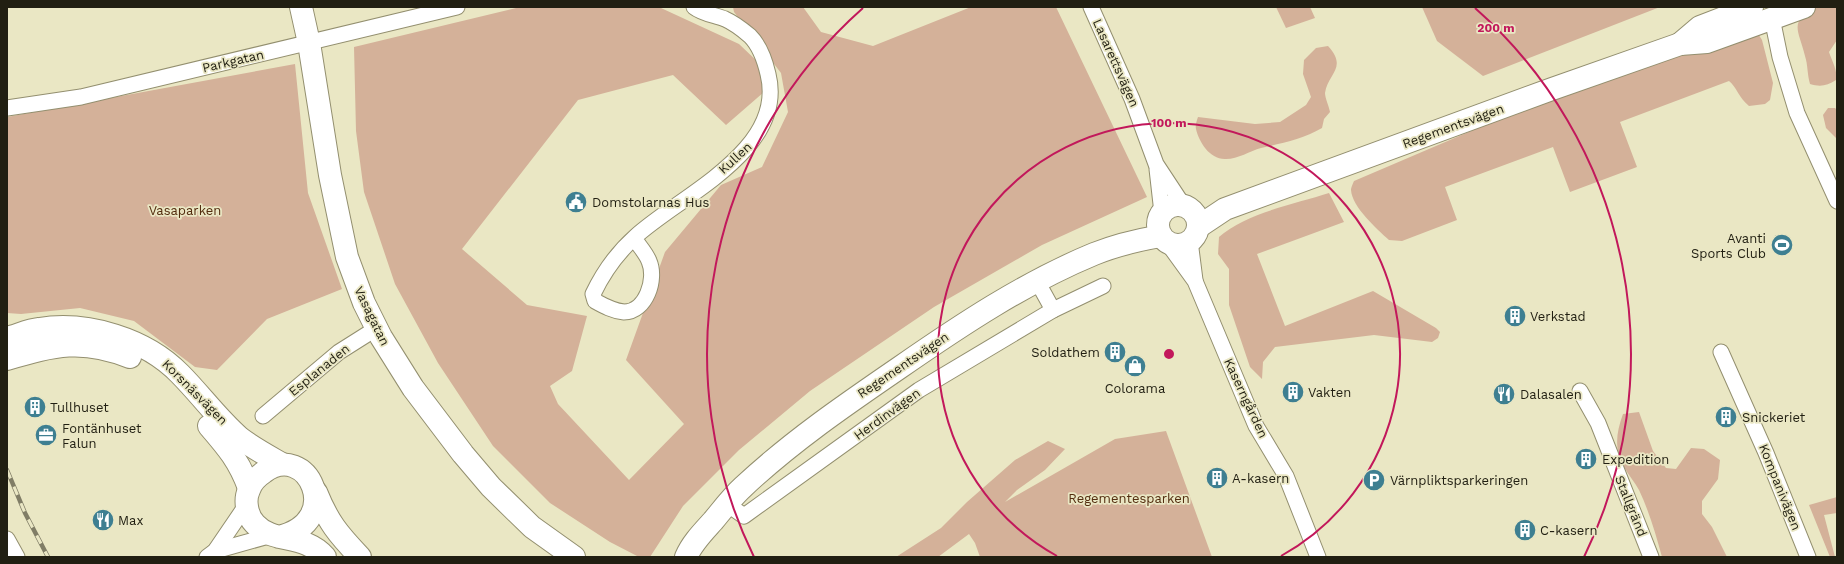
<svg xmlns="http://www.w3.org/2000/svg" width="1844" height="564" viewBox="0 0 1844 564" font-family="'Work Sans',sans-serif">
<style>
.green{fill:#d4b199}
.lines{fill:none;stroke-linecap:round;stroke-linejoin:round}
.street-casing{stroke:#938f6f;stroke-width:17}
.secondary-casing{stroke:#938f6f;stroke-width:24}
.street{stroke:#fff;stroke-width:15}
.secondary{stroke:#fff;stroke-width:22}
.rail-casing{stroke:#807d66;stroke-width:4.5}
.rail{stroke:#eae7c4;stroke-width:3;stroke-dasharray:9;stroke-linecap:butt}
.ring{fill:none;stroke:#c2185b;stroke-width:2}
.labels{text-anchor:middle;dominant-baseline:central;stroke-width:3.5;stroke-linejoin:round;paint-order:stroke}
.street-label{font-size:13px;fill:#211f12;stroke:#eae7c4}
.poi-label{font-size:13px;fill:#211f12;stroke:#eae7c4;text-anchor:start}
.park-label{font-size:13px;fill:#532d0f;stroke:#eae7c4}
.centre{fill:#c2185b;stroke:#eae7c4;stroke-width:2}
.ring-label{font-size:12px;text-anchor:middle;font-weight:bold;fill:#c2185b;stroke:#eae7c4;stroke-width:3.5;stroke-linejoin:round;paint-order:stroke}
</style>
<rect width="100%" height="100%" fill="#eae7c4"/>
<g class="green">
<polygon points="520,7 661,8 739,44 760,64 764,92 726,125 673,75 578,100 462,249 527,305 587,316 572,371 550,386 558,404 629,480 684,424 626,360 665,252 721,185 762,167 788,112 781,73 734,12 733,7 803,7 821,32 873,46 971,7 1056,7 1147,197 1042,245 934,307 810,391 739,450 683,506 650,557 639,557 610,542 550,503 493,446 438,363 395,284 364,192 356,131 354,47"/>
<polygon points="1276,7 1310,7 1315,18 1286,28"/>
<polygon points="1422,7 1660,7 1483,76 1437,41"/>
<path d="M1818,7h19v33l-8,12c3,9 9,19 7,28 -9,6 -16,7 -26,4 -3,-10 -2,-19 -5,-28 -6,-26 -18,-35 13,-49z"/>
<path d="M1757,32l5,8 11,43 -3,17 -5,4 -16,2c-10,-8 -13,-20 -20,-25l-109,41 17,45 -67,25 -17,-45 -108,40 12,33 -55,21 -13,-1c-12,-11 -37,-33 -38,-50 0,-2 2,-7 3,-9l232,-99z"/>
<path d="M1328,46c20,22 0,27 -3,47 0,5 4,13 5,19l-6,7 -2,9c-19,11 -39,15 -61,20 -11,3 -23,11 -35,11 -16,1 -27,-17 -30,-30 -1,-4 1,-9 2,-12l57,7 25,-2 26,-17 5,-8 -8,-23 1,-14 12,-12z"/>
<polygon points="295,64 308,193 342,289 267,319 217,370 195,367 134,321 80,308 21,314 7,313 7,117"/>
<polygon points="1828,108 1835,108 1837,110 1837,139 1826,128 1823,115"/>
<path d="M1329,193l15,29 -87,32 28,72 88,-35 63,37 4,4 -2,6 -6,4 -58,-7 -99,12 -12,15 -1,17 -12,-12 -21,-62v-36l-11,-15 1,-17c27,-24 76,-33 110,-44z"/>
<path d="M1639,412l14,39 13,17 10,1 15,-21 13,1 16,11 -2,19 -16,22v13l10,13 15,30h-65c-6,-22 -13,-46 -23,-67 -4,-8 -11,-15 -15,-23 -10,-18 -8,-34 -1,-53z"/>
<polygon points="1166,431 1212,557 980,557 975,543 969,534 938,557 896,557 941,528 967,502 1015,460 1048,441 1065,449 1045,470 1017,490 1005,502 1115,439"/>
<polygon points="1837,497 1837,513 1824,515 1835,557 1830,557 1809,505"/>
</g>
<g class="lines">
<g class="street-casing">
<g id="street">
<polyline points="1091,7 1132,99 1156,164 1183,205"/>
<polyline points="1772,18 1780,57 1797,113 1837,201"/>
<polyline points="7,108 81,97 457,7"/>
<polyline points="1157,169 1162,213"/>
<path d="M634,238c5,8 12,15 15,23 8,18 -3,51 -25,51 -11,-1 -20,-6 -29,-11l-2,-7c10,-21 25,-42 43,-58 45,-41 151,-86 132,-162 -3,-13 -8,-28 -18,-38 -7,-6 -16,-13 -25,-17 -10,-4 -22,-5 -31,-12"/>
<polyline points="1166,241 1195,281 1256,426 1286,476 1318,557"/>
<polyline points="1190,241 1195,280"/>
<polyline points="1037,281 1053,310"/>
<polyline points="1721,352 1766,453 1808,557"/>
<polyline points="1580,391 1598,423 1651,557"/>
<polyline points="263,416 339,352 377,328"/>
<polyline points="727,504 744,516 919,390 1053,310 1103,286"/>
<polyline points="7,539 17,557"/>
<polyline points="215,551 272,535"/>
<polyline points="207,557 215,551 247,504"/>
</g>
</g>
<g class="secondary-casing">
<g id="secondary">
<polyline points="301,7 309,43 330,175 347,257 364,303 381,337 413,388 463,454 491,487 532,527 574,557"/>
<polyline points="1680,44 1700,27 1752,7"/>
<circle cx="1178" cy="225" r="20"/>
<polyline points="1198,227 1225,209 1552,89 1680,44 1707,42 1804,7"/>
<path d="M7,338c11,-3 22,-8 32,-9 48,-8 107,10 141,45 20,20 38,45 60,64 13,10 28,18 42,26"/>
<path d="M7,359c48,-14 75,-21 123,-2"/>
<path d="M209,426c19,22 30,35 40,62"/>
<path d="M316,492c12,30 22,42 44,65"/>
<path d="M279,537c67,-16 28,-97 -15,-65 -6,4 -13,11 -15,18 -5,10 -2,26 6,34 18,20 49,9 70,33"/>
<path d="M686,557c6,-14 17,-25 27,-36 10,-12 19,-24 30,-34 48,-45 102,-82 156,-119 62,-43 125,-85 195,-114 22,-9 44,-14 67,-18"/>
</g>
</g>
<use href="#street" class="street"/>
<use href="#secondary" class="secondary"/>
<g class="rail-casing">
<polyline id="rail" points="7,470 25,513 48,557"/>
</g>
<use href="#rail" class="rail"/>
</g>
<g class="ring">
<path d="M1057 556A231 231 0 1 1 1281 556"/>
<path d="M754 557A462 462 0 0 1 863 8M1475 8A462 462 0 0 1 1584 557"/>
</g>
<defs>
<g id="civic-disc" transform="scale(1.15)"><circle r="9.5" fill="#3e7f91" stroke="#eae7c4"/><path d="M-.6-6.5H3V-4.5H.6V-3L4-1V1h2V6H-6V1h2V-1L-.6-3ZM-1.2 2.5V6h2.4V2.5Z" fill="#fff"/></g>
<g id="stadium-disc" transform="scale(1.15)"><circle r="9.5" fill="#3e7f91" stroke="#eae7c4"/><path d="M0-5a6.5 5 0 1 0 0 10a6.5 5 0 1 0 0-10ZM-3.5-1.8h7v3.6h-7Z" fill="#fff"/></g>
<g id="building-disc" transform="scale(1.15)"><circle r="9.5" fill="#3e7f91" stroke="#eae7c4"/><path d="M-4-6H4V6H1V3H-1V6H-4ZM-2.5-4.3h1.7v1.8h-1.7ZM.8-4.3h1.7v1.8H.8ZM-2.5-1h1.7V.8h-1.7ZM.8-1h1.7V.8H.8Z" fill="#fff"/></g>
<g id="shop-disc" transform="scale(1.15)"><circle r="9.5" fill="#3e7f91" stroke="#eae7c4"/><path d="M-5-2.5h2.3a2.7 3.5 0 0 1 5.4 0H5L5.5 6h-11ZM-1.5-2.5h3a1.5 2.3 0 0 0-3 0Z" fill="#fff"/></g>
<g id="restaurant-disc" transform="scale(1.15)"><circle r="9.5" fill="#3e7f91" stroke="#eae7c4"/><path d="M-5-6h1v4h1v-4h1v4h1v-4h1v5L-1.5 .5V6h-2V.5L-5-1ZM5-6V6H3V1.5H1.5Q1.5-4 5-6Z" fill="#fff"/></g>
<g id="office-disc" transform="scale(1.15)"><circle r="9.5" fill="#3e7f91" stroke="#eae7c4"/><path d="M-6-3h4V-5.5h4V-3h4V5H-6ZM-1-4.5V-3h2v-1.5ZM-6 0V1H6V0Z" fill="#fff"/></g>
<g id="parking-disc" transform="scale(1.15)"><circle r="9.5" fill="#3e7f91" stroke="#eae7c4"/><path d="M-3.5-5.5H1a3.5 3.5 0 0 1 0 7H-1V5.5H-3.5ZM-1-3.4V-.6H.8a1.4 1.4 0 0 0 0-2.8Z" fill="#fff"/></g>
</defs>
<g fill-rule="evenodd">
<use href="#civic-disc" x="576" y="202"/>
<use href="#stadium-disc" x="1782" y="245"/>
<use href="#building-disc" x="1515" y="316"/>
<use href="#building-disc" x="1115" y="352"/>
<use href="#shop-disc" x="1135" y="366"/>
<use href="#building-disc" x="1293" y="392"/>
<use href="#restaurant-disc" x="1504" y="394"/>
<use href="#building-disc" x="35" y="407"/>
<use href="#building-disc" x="1726" y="417"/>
<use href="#office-disc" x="46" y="435"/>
<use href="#building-disc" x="1586" y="459"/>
<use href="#building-disc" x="1217" y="478"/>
<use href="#parking-disc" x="1374" y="480"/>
<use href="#restaurant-disc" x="103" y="520"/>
<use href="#building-disc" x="1525" y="530"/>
</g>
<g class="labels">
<g class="street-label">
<text transform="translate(233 61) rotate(-13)">Parkgatan</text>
<text transform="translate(1116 63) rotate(66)">Lasarettsvägen</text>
<text transform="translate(1453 126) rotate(-20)">Regementsvägen</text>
<text transform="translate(735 158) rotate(-43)">Kullen</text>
<text transform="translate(372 316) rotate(64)">Vasagatan</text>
<text transform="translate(903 365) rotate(-34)">Regementsvägen</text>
<text transform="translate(319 370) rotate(-39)">Esplanaden</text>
<text transform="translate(195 392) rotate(45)">Korsnäsvägen</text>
<text transform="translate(1246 398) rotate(65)">Kaserngården</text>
<text transform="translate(887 414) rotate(-36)">Herdinvägen</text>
<text transform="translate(1780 487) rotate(68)">Kompanivägen</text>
<text transform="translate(1631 506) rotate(68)">Stallgränd</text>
</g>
<g class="poi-label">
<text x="592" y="202">Domstolarnas Hus</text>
<text x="1766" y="238" text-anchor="end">Avanti<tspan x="1766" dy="15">Sports Club</tspan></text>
<text x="1530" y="316">Verkstad</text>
<text x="1100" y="352" text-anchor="end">Soldathem</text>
<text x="1135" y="388" text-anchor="middle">Colorama</text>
<text x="1308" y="392">Vakten</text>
<text x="1520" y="394">Dalasalen</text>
<text x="50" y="407">Tullhuset</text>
<text x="1742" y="417">Snickeriet</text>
<text x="62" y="428">Fontänhuset<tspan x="62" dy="15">Falun</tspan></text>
<text x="1602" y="459">Expedition</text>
<text x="1232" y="478">A-kasern</text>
<text x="1390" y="480">Värnpliktsparkeringen</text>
<text x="118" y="520">Max</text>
<text x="1540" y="530">C-kasern</text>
</g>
<g class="park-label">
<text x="185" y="210">Vasaparken</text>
<text x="1129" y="498">Regementesparken</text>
</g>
</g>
<circle cx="1169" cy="354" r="6" class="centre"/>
<g class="ring-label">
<text x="1496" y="32">200 m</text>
<text x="1169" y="127">100 m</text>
</g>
<rect width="1844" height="564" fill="none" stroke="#211f12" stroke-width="16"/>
</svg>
